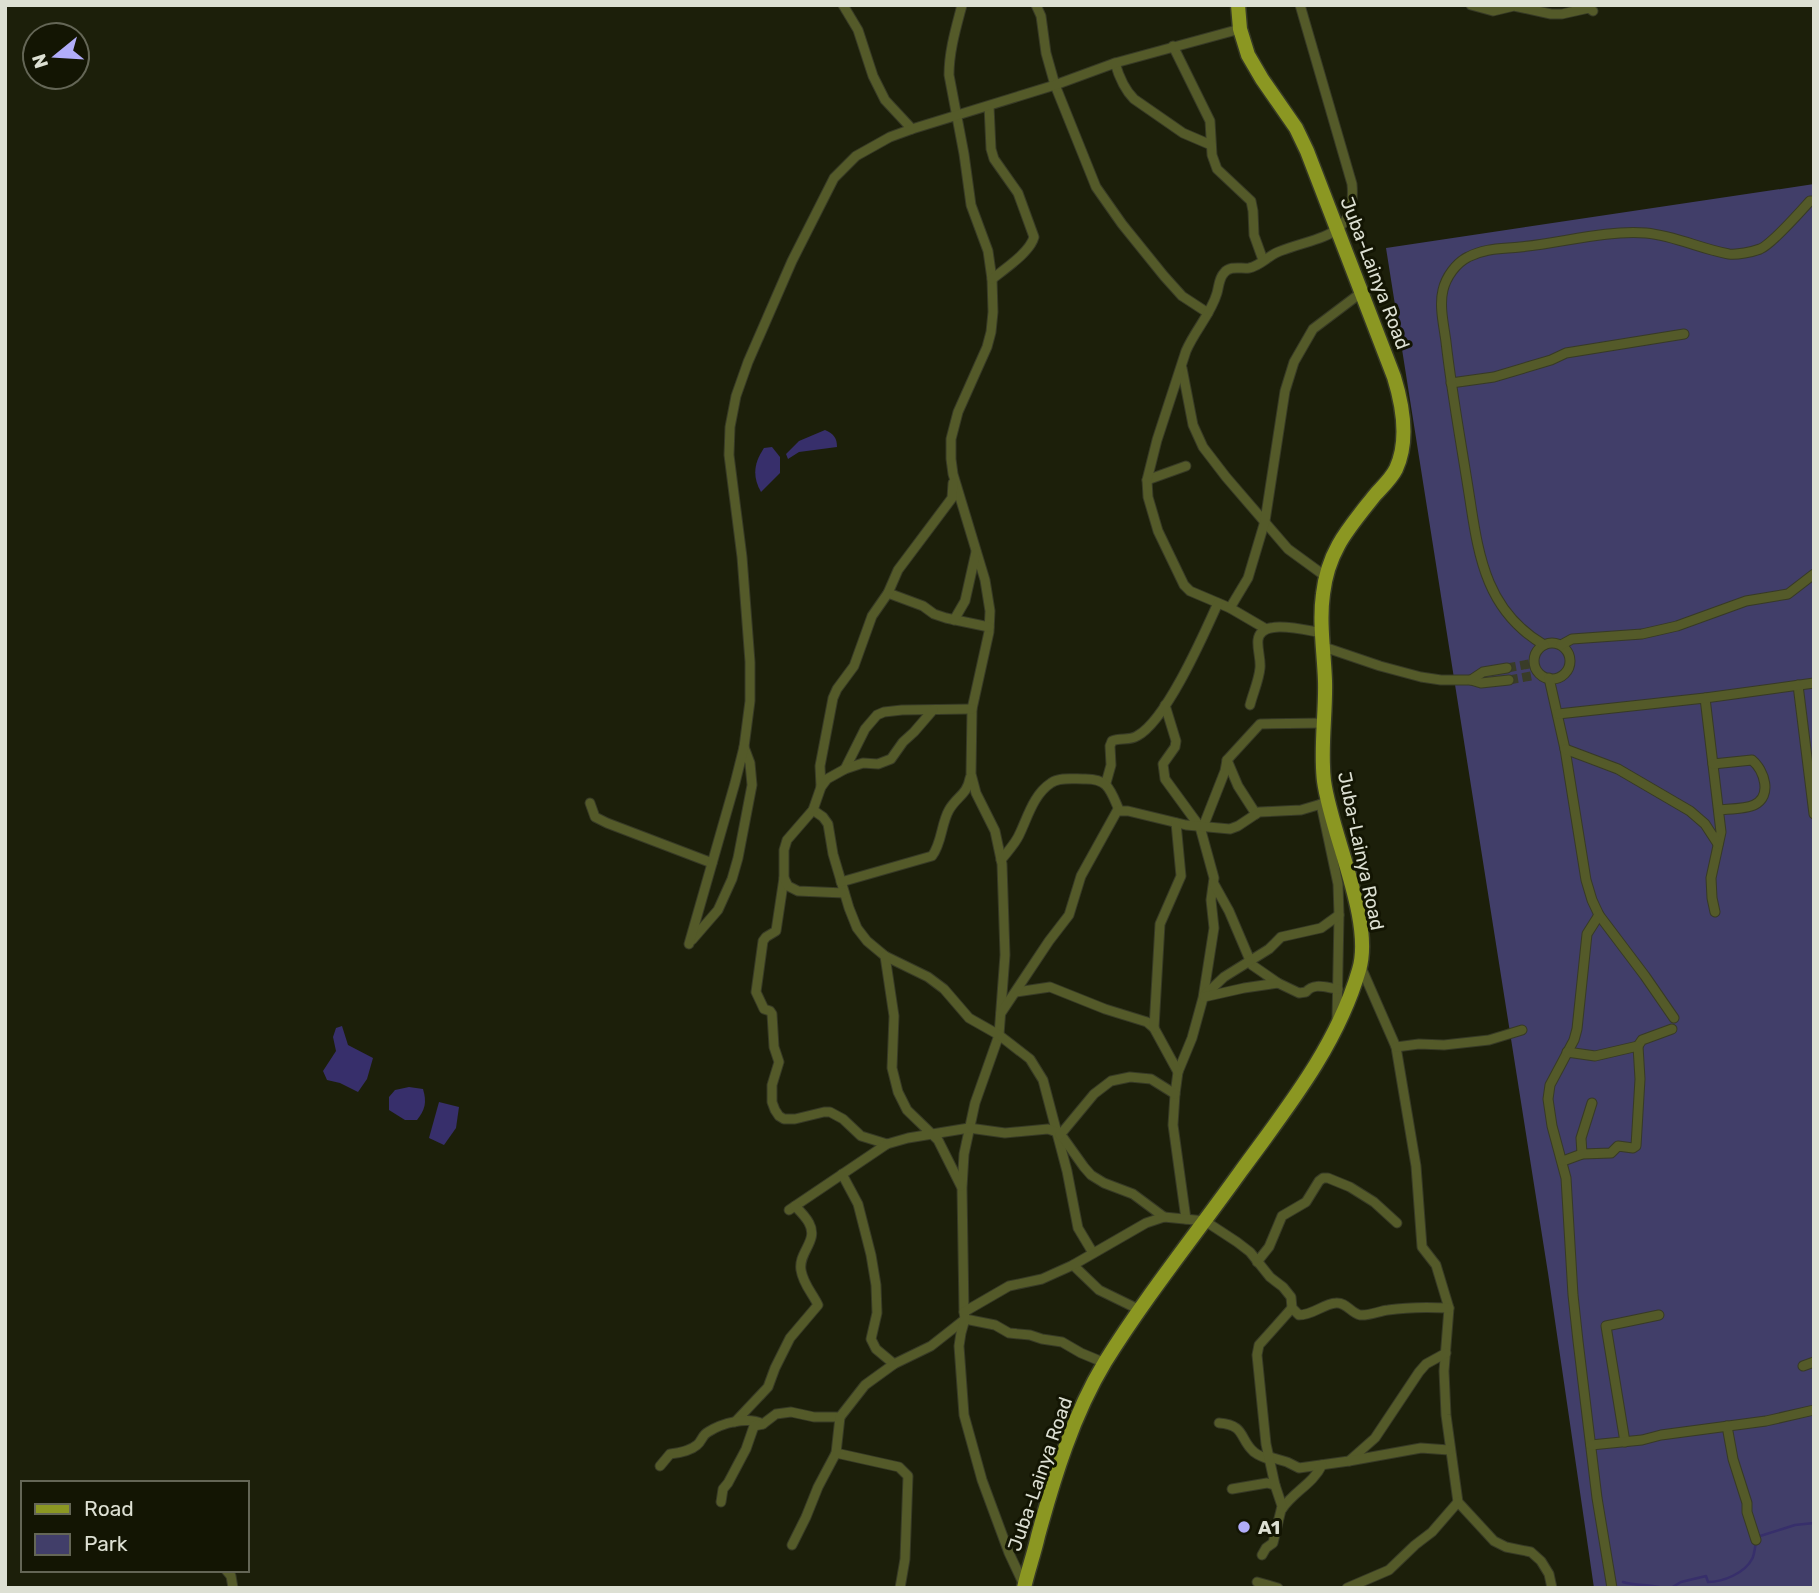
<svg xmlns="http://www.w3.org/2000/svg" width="1819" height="1593" viewBox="0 0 1819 1593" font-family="Rubik,sans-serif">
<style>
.green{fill:#413e69}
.water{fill:#372f6b}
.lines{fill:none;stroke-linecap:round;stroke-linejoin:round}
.stream{stroke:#372f6b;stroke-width:2.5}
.street-tunnel{stroke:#393c28;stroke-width:9;stroke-dasharray:9 4.5;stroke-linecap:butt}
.street-casing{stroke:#373a26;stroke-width:11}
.primary-casing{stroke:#373a26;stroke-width:17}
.street{stroke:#545a29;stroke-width:9}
.primary{stroke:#8b9722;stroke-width:14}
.poi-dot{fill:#b1adfa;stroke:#131503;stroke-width:2.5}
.labels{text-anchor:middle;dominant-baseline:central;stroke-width:6;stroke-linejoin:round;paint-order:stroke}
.street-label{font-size:19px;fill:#dde0d3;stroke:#131503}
.poi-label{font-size:19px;font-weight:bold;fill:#dde0d3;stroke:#131503;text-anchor:start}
</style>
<rect width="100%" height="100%" fill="#1c1f0a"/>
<polygon class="green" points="1814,184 1814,1588 1594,1588 1548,1273 1386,248"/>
<g class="water">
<path d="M825,430c9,4 12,8 12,17l-38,5 -11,7 -2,-5 13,-13z"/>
<path d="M772,447l8,10v16l-19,19c-9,-16 -7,-29 3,-44z"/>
<polygon points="342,1026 348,1045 373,1058 367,1079 358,1092 340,1083 327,1080 323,1071 336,1051 333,1037 336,1028"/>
<path d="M409,1087l14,2c4,13 2,21 -6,31h-12l-16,-10v-13l6,-7z"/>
<polygon points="439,1102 459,1107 456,1128 444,1145 429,1138"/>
</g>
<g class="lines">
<g class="stream">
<path d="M1623,1582c13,4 26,2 40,6"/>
<path d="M1671,1588l10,-6 25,-6 2,6c15,0 37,-9 44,-23 3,-5 3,-15 5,-22l38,-12 19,-2"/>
</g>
<g class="street-tunnel">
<polyline points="1507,668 1529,664"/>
<polyline points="1509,680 1531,676"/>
</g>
<g class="street-casing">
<g id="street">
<polyline points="843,5 858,30 873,76 885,100 912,129"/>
<path d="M962,5c-6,23 -13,46 -13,70l15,79 7,51 17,46 4,28 1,33 -2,20 -4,15 -29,65 -7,27v20l2,15 32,106 5,31 -1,21 -17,77 -1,65 5,19 19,38 7,33 3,91 -6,80 -24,68 -11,51 -2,34 2,124"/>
<polyline points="1036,5 1041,16 1046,53 1055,85 1096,187 1122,224 1164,276 1182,296 1208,313"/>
<polyline points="1471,5 1493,11 1514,6 1551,14 1562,14 1589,8 1593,11"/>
<polyline points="1173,46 1210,121 1212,155 1217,169 1251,201 1253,211 1254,235 1263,260"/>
<path d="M1115,63c4,14 9,26 19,36l49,34 28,12"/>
<path d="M989,106l2,43 3,10 24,34 16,44c-4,15 -28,31 -42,42"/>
<polyline points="1182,368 1193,425 1203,447 1226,477 1288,549 1325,576"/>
<polyline points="1451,383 1494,377 1551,360 1566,353 1684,334"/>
<polyline points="1147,480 1186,466"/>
<polyline points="888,593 923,606 934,614 946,618 989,627"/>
<polyline points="1230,608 1248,578 1265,521 1285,391 1294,362 1313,329 1362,292"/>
<polyline points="954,620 965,601 976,552"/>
<path d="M1266,629l-36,-21 -40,-17 -6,-6 -26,-54 -10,-34 -1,-17 10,-40 29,-89c9,-21 25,-37 31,-58 2,-7 2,-15 7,-20 6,-8 17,-4 25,-5 11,-2 19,-12 29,-16 38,-16 79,-12 74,-68l-52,-179"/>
<circle cx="1552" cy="661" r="18"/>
<path d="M1544,645c-56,-33 -65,-85 -74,-145 -8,-52 -18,-105 -24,-158 -2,-16 -7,-36 -3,-52 3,-13 13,-27 25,-33 17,-9 34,-8 52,-10 42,-4 84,-17 126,-14 30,3 55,16 83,21 8,1 23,-2 31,-5 12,-5 40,-37 50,-48h4"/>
<polyline points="1561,645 1572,639 1642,634 1677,626 1746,601 1788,594 1814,574"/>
<polyline points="1324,647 1380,666 1421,677 1441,680 1471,680 1481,683 1509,680"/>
<polyline points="1549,678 1565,749 1586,880 1592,900 1599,915 1645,976 1674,1018"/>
<polyline points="1471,680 1483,672 1507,668"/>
<polyline points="1798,685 1814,814"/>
<polyline points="1705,698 1721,832 1711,878 1712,898 1715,912"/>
<polyline points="1165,705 1176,741 1175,747 1163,764 1165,779 1200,827 1214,878 1211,900 1214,928 1203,998 1192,1038 1178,1072 1175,1094 1173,1125 1186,1219"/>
<path d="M1250,705c3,-12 9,-25 10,-37 1,-9 -3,-19 -2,-28 3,-23 50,-9 65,-7"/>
<polyline points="1558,714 1705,698 1814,683"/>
<polyline points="1565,749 1618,769 1690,811 1705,824 1718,844"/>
<polyline points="1227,760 1238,786 1256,814"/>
<path d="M1713,764l39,-4c12,10 21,36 2,45 -8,4 -26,4 -35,5"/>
<polyline points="845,769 865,729 877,715 884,712 902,710 972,709"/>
<path d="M1106,783l5,-18 -1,-19 2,-5c8,-4 17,0 25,-5 29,-15 67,-102 81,-133"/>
<polyline points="821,787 820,766 833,698 837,689 854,666 872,616 888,593 898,570 952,498 953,483"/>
<polyline points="590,803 595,817 607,823 712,863"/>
<polyline points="1321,804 1338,884 1339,915 1337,1018"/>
<polyline points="813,810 823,817 828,824 833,854 849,908 857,928 867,941 885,956 928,977 944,989 969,1018 999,1035 1030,1059 1043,1080 1067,1171 1078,1228 1093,1253"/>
<polyline points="1203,827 1225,771 1227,760 1260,724 1324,723"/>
<path d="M1001,860c7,-9 15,-17 19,-27 8,-17 14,-39 31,-50 8,-6 22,-4 32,-4 25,-1 27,10 36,31"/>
<polyline points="784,878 776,931 766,937 763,941 756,992 764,1009 770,1011 772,1014 774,1047 779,1062 772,1085 772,1102 775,1110 779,1116 784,1119 795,1119 824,1112 830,1112 843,1119 861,1136 887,1144 908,1138 969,1128 1005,1133 1048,1129 1057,1132 1064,1139 1084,1167 1091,1175 1104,1183 1133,1194 1164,1217"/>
<path d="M841,882l91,-26c10,-13 9,-32 17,-46 8,-14 18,-15 21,-32"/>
<path d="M1214,884l15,27 23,54 26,18 21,10 7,-1c8,-10 21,-4 32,-3"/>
<polyline points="844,893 798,891 788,886 784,878 784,850 787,840 813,810 821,787 827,779 845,769 863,763 878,764 891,759 903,742 914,732 933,710"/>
<polyline points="1599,915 1587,934 1577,1029 1574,1040 1550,1085 1548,1099 1552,1126 1566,1178 1573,1295 1578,1341 1597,1498 1612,1588"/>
<polyline points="692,940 718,910 732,879 738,858 752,785 750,763 744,747"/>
<polyline points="689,944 735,783 744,747 750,701 750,662 742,557 729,455 730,427 736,396 748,362 792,261 834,178 856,156 890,137 912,129 1055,85 1115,63 1240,29"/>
<polyline points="885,956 894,1016 892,1068 898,1092 907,1110 938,1140 961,1186"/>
<polyline points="1361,967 1396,1047 1416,1166 1422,1247 1436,1265 1449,1308 1444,1371 1446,1415 1458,1502 1494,1541 1506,1547 1531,1552 1541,1561 1549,1574 1552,1588"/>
<polyline points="1016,992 1050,987 1105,1009 1147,1022 1154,1028 1178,1072"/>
<polyline points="1204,996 1224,977 1269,949 1281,937 1321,928 1339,915"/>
<polyline points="1204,997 1244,988 1278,983"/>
<polyline points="1001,1013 1049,941 1069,915 1081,876 1117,811 1128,811 1186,825 1230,829 1238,826 1259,812 1301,810 1328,802"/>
<polyline points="1154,1028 1160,924 1181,876 1176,823"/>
<polyline points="1638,1046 1642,1040 1672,1029"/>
<polyline points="1396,1047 1419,1044 1444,1045 1489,1040 1522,1030"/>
<polyline points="1060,1135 1094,1094 1111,1081 1130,1077 1151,1079 1175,1094"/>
<polyline points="1582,1154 1581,1138 1592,1103"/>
<polyline points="1563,1161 1582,1154 1611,1153 1618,1146 1633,1148 1636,1146 1640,1079 1638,1046 1595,1056 1567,1052"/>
<polyline points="842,1174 858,1204 871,1255 876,1285 877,1313 871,1339 876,1349 894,1364"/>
<polyline points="789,1210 887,1144"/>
<polyline points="1257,1262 1269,1247 1282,1216 1306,1202 1319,1181 1323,1178 1328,1178 1350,1187 1374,1202 1397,1223"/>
<polyline points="1073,1265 1099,1290 1140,1310"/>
<polyline points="965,1319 995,1325 1009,1333 1030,1335 1042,1339 1062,1342 1081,1353 1105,1363"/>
<polyline points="1803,1366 1814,1362"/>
<path d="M735,1422l33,-35 7,-19 15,-30 28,-33c-5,-11 -15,-21 -17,-35 -3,-18 18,-29 8,-47 -3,-6 -9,-12 -14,-17"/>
<path d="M1219,1423c27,2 20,16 35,29 5,4 11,6 17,8"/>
<polyline points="1727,1426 1733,1459 1747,1503 1747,1512 1756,1540"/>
<polyline points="1625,1442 1606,1326 1659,1315"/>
<polyline points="1591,1445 1642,1440 1661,1435 1766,1421 1814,1410"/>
<polyline points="836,1453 899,1467 908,1476 905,1559 900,1588"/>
<polyline points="1270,1457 1287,1462 1299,1468 1349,1461 1375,1438 1419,1372 1426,1364 1446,1353"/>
<polyline points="1349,1461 1421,1448 1449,1450"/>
<path d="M660,1466l10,-12c9,-1 20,-3 27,-9 5,-4 5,-10 11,-13 14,-9 40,-16 55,-8"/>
<polyline points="1232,1489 1267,1483 1275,1485"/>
<polyline points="721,1502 723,1489 728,1483 746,1449 754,1426 763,1424 776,1414 791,1412 814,1417 840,1417 865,1385 894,1364 931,1346 964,1320"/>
<path d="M1282,1509c11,-17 31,-25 40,-44"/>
<polyline points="792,1545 806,1517 818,1487 836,1453 840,1417"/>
<polyline points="1262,1555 1266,1548 1273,1543 1282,1506 1275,1485 1266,1444 1257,1355 1259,1345 1292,1308"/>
<polyline points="226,1570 231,1576 233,1588"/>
<polyline points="1257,1582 1278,1588"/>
<path d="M1024,1585l-15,-32 -27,-73 -18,-65 -5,-69 2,-13 4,-14 -1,-7 45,-26 33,-7 31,-14 73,-42 18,-6 41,4 32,21 13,10 20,25 13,10 8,10 1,11 7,7c14,0 24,-11 37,-12 10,-1 15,10 24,12 9,1 19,-4 28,-5 19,-3 41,-3 61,-2"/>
<polyline points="1347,1588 1389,1570 1415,1545 1432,1532 1458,1502"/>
</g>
</g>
<g class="primary-casing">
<path id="primary" d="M1024,1588c4,-18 10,-34 14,-52 16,-59 35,-121 67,-174 41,-66 91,-128 136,-191 46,-63 96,-125 118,-201 15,-49 -28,-136 -35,-189 -4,-33 2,-67 1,-100 -1,-29 -6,-59 -2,-87 5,-44 26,-66 52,-99 7,-8 16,-16 21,-26 13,-28 7,-63 -2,-92l-87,-226 -11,-23 -34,-49 -14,-24 -8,-26 -2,-24"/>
</g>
<use href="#street" class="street"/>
<use href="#primary" class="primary"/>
</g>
<circle class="poi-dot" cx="1244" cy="1527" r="7"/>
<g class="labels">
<g class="street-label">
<text transform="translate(1375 273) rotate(69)">Juba-Lainya Road</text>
<text transform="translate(1361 851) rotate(78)">Juba-Lainya Road</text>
<text transform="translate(1040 1474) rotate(-71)">Juba-Lainya Road</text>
</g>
<g class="poi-label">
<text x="1258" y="1527">A1</text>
</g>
</g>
<rect width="1819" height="1593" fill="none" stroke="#dde0d3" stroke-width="14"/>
<rect x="21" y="1481" width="228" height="91" fill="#131503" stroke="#646656" stroke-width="2"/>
<rect x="35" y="1504" width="35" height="10" fill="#8b9722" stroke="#646656" stroke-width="2"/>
<text x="84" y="1516" font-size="21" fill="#dde0d3">Road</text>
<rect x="35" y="1534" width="35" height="21" fill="#413e69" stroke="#646656" stroke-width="2"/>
<text x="84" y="1551" font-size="21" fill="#dde0d3">Park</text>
<g transform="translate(56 56) rotate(252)"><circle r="33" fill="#131503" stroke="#646656" stroke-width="2"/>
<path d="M0-5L12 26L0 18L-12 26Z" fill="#b1adfa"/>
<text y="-10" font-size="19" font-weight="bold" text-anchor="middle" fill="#dde0d3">N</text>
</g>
</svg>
